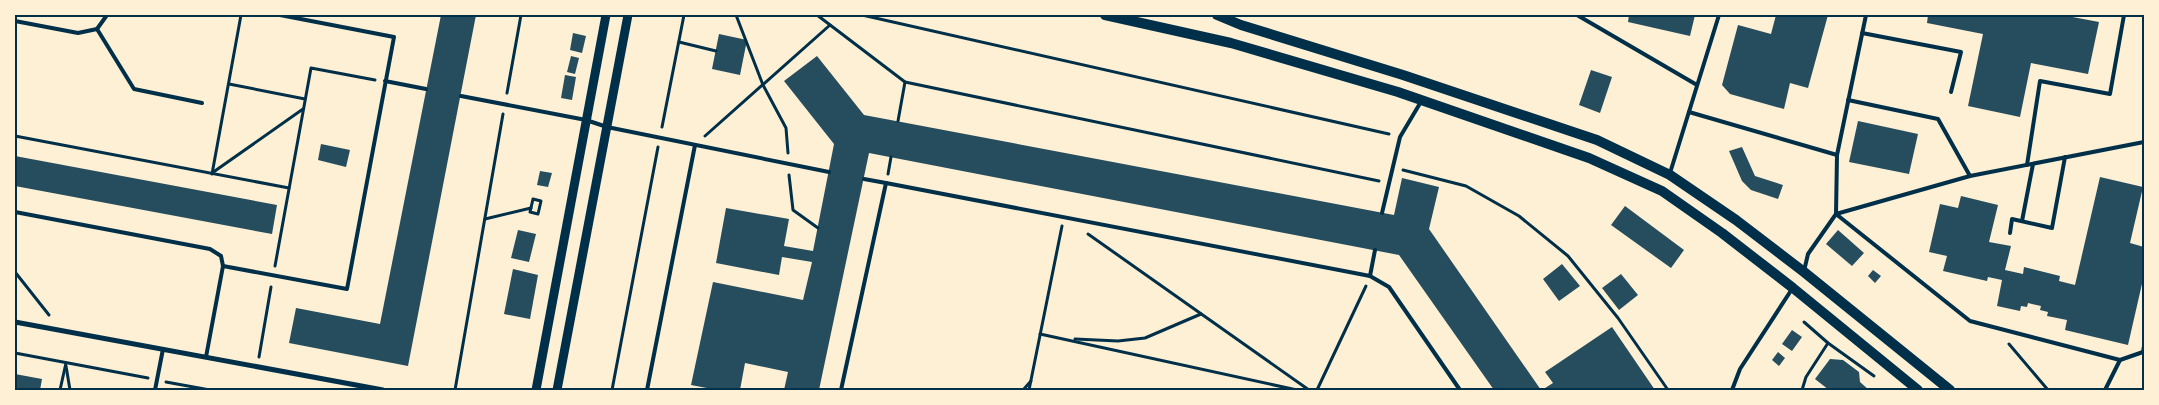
<svg xmlns="http://www.w3.org/2000/svg" width="2159" height="405" viewBox="0 0 2159 405" font-family="'Roboto Serif',serif">
<style>
.building{fill:#264d5e}
.lines{fill:none;stroke-linecap:round;stroke-linejoin:round}
.path{stroke:#003049;stroke-width:3}
.service{stroke:#003049;stroke-width:4}
.minor{stroke:#003049;stroke-width:5}
.tertiary{stroke:#003049;stroke-width:9}
.secondary{stroke:#003049;stroke-width:10}
.neatline{fill:none;stroke:#003049;stroke-width:2}
</style>
<rect width="100%" height="100%" fill="#fdf0d5"/>
<g class="building">
<polygon points="441,15 476,15 408,366 289,343 296,308 380,324"/>
<polygon points="1629,15 1695,15 1690,36 1628,22"/>
<polygon points="1776,15 1828,15 1808,88 1790,83 1784,109 1730,94 1722,85 1738,25 1771,34"/>
<polygon points="1928,15 2062,15 2099,22 2088,74 2031,63 2020,117 1968,106 1983,34 1927,23"/>
<polygon points="573,33 586,36 582,53 570,50"/>
<polygon points="719,34 747,40 740,75 712,69"/>
<polygon points="571,56 579,58 575,74 567,72"/>
<polygon points="817,56 864,115 1394,215 1402,178 1439,187 1429,229 1541,390 1494,390 1399,255 869,153 819,390 784,390 788,372 745,363 740,390 717,390 691,385 713,282 803,300 812,262 782,257 779,275 716,263 726,208 789,219 784,246 813,251 834,144 784,81"/>
<polygon points="1591,70 1612,77 1600,113 1579,105"/>
<polygon points="565,75 576,77 572,100 561,98"/>
<polygon points="1858,121 1918,134 1909,174 1849,162"/>
<polygon points="321,144 350,150 346,167 318,160"/>
<polygon points="1742,147 1755,176 1783,185 1778,199 1751,190 1742,181 1729,151"/>
<polygon points="15,156 277,205 272,234 15,186"/>
<polygon points="540,171 552,173 548,187 537,185"/>
<polygon points="2100,177 2143,187 2130,243 2144,247 2144,275 2128,345 2065,330 2067,320 2047,316 2048,312 2040,310 2041,306 2028,303 2027,307 2021,306 2020,311 1997,306 2002,280 1988,277 1987,281 1943,271 1947,256 1929,252 1940,204 1958,208 1961,196 1998,205 1989,242 2011,246 2005,270 2023,274 2024,267 2060,276 2059,281 2075,285"/>
<polygon points="1625,206 1684,250 1671,268 1611,225"/>
<polygon points="518,230 536,234 529,262 511,258"/>
<polygon points="1838,230 1864,253 1852,266 1826,244"/>
<polygon points="1562,264 1580,286 1559,301 1543,279"/>
<polygon points="513,269 538,275 530,319 504,314"/>
<polygon points="1873,270 1881,276 1875,283 1868,276"/>
<polygon points="1621,274 1638,295 1619,310 1602,288"/>
<polygon points="1612,327 1655,390 1542,390 1553,383 1545,372"/>
<polygon points="1792,330 1802,337 1792,351 1782,344"/>
<polygon points="1778,352 1785,358 1779,366 1772,360"/>
<polygon points="1830,359 1843,360 1859,372 1860,382 1869,390 1829,390 1815,379"/>
<polygon points="15,374 42,379 40,390 15,390"/>
</g>
<g class="lines">
<g class="path">
<polyline points="736,15 763,85 786,128 788,153"/>
<polyline points="817,15 905,82 1379,181"/>
<polyline points="862,15 1389,134"/>
<polyline points="679,42 716,51"/>
<polyline points="229,84 305,99"/>
<polyline points="507,93 521,15"/>
<polyline points="898,121 905,82"/>
<polyline points="662,127 684,15"/>
<polyline points="15,136 289,188"/>
<polyline points="705,136 830,25"/>
<polyline points="1403,170 1466,186 1519,216 1568,256 1618,318 1668,390"/>
<polyline points="212,173 303,109"/>
<polyline points="212,174 241,15"/>
<polyline points="888,174 891,157"/>
<polyline points="789,175 793,210 818,228"/>
<polygon points="533,199 541,201 538,214 530,212"/>
<polyline points="485,219 531,208"/>
<polyline points="1088,234 1309,390"/>
<polyline points="275,266 311,68 375,80"/>
<polyline points="15,272 49,315"/>
<polyline points="1040,334 1297,390"/>
<polyline points="1075,339 1118,341 1145,338 1201,314"/>
<polyline points="1828,343 1874,376"/>
<polyline points="2009,344 2048,390"/>
<polyline points="15,353 148,378"/>
<polyline points="259,357 271,287"/>
<polyline points="66,366 70,390"/>
<polyline points="166,382 210,390"/>
<polyline points="60,390 66,363"/>
<polyline points="455,390 503,114"/>
<polyline points="612,390 658,147"/>
<polyline points="1023,390 1031,381"/>
<polyline points="1029,390 1062,226"/>
<polyline points="1317,390 1366,286"/>
<polyline points="1802,390 1806,377 1828,343 1804,322"/>
</g>
<g class="service">
<polyline points="1577,15 1697,85"/>
<polyline points="1866,15 1837,155 1836,214 1970,321 2120,360 2105,390"/>
<polyline points="15,21 78,33 97,29 107,15"/>
<polyline points="97,29 134,89 202,103"/>
<polyline points="1862,33 1961,52 1951,92"/>
<polyline points="385,81 426,89"/>
<polyline points="461,96 586,120 607,127 829,172"/>
<polyline points="1848,100 1938,119 1970,176"/>
<polyline points="1689,112 1837,155"/>
<polyline points="2027,165 2040,81 2110,94 2124,15"/>
<polyline points="1670,173 1719,15"/>
<polyline points="864,179 886,183"/>
<polyline points="15,212 210,249 221,256 223,266"/>
<polyline points="1382,213 1400,137 1422,100"/>
<polyline points="2022,221 2033,164"/>
<polyline points="2010,233 2012,219 2052,228 2065,157"/>
<polyline points="1804,271 1808,254 1836,214 1970,176 2144,142"/>
<polyline points="1370,276 1375,250"/>
<polyline points="206,357 223,266 347,289 394,37 280,15"/>
<polyline points="2120,360 2143,352 2144,346"/>
<polyline points="155,390 163,349"/>
<polyline points="647,390 695,145"/>
<polyline points="841,390 886,183 1370,276 1389,287 1460,390"/>
<polyline points="1732,390 1740,369 1792,289"/>
</g>
<polyline class="minor" points="15,322 383,390"/>
<g class="tertiary">
<polyline points="536,390 606,15"/>
<polyline points="557,390 628,15"/>
</g>
<g class="secondary">
<polyline points="1105,15 1231,43 1398,92 1589,158 1662,191 1722,233 1793,288 1918,390"/>
<polyline points="1217,15 1241,25 1403,75 1597,140 1670,175 1736,220 1804,272 1950,390"/>
</g>
</g>
<rect width="2159" height="405" fill="none" stroke="#fdf0d5" stroke-width="32"/>
<rect x="16" y="16" width="2127" height="373" class="neatline"/>
</svg>
